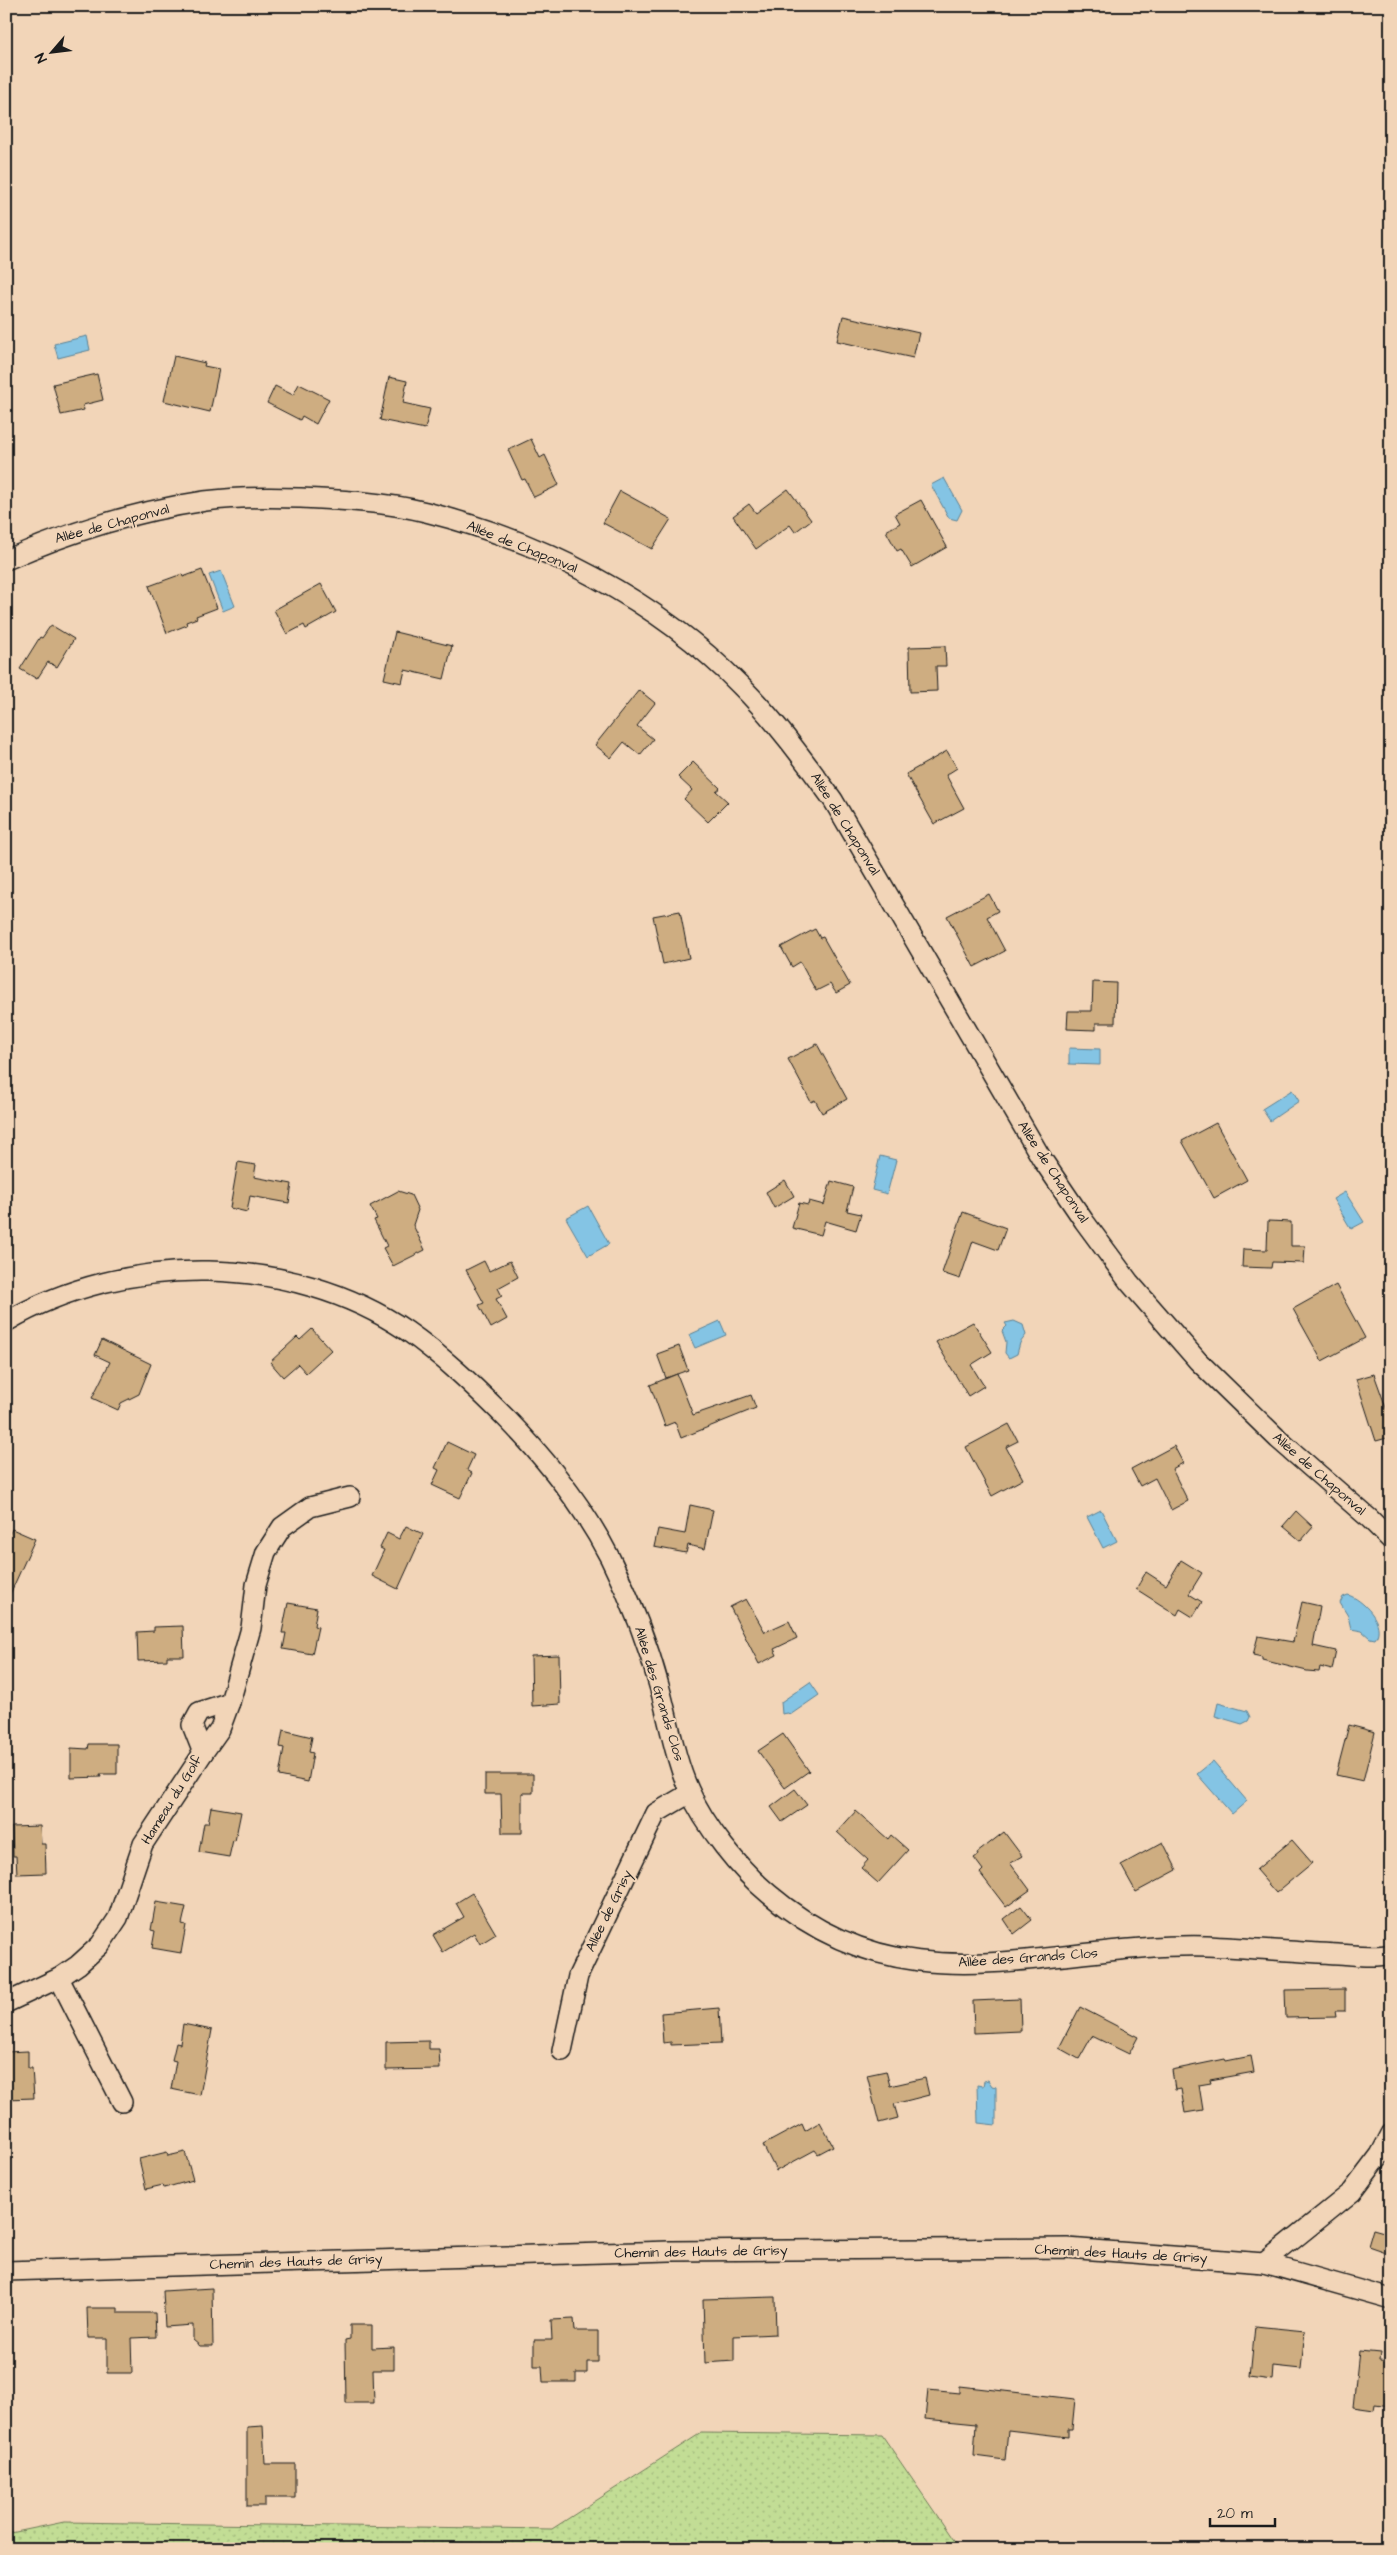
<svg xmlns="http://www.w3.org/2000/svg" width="1397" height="2555" viewBox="0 0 1397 2555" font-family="'Architects Daughter',sans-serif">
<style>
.grass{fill:url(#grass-dots);stroke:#6f7c58}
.water{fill:#84c4e4;stroke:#5a8194}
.building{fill:#cead81;stroke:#1c1c1c}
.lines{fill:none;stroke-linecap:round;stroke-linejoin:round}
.street-casing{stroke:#1c1c1c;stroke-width:22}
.street{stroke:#f2d5b8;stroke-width:19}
.labels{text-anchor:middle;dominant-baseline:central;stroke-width:4;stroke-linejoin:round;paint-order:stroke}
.street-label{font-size:14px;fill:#1c1c1c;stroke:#f2d5b8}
</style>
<defs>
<pattern id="grass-dots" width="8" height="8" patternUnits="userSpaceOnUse" patternTransform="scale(1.25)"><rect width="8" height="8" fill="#c2dd95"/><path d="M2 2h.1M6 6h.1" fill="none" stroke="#a6bd80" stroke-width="1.8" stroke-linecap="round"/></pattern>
</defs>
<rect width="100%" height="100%" fill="#f2d5b8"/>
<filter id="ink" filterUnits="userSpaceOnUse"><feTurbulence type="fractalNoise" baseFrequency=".02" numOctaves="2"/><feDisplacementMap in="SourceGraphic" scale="10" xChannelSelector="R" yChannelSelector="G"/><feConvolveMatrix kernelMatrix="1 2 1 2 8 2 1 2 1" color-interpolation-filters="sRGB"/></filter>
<g filter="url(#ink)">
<polygon class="grass" points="701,2433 882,2435 960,2549 6,2549 6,2534 64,2522 552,2529"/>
<g class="water">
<polygon points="87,336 90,350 58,358 54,344"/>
<polygon points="944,478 962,510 957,520 949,518 931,485"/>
<polygon points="221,571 235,606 223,611 209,575"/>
<polygon points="1069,1048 1100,1049 1100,1065 1069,1064"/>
<polygon points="1292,1090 1299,1101 1270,1121 1262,1109"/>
<polygon points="880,1156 896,1160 887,1194 872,1190"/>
<polygon points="1345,1192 1364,1222 1351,1229 1333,1199"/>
<polygon points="588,1206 609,1244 588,1256 566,1218"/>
<polygon points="720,1321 726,1335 695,1348 689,1335"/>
<polygon points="1014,1321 1023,1325 1026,1335 1020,1343 1017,1354 1009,1358 1005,1353 1006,1342 1002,1331 1007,1326 1005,1323"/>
<polygon points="1101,1510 1117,1541 1103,1548 1087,1517"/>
<path d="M1348,1595c14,4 39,29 27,44l-5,-1 -8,-7 -11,-2 -3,-13 -8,-13 3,-6z"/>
<polygon points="810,1682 819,1695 790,1715 788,1713 782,1714 781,1702"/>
<polygon points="1218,1703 1247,1711 1250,1717 1248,1721 1242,1724 1215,1716"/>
<polygon points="1213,1761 1247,1801 1232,1814 1197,1774"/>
<polygon points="988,2080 992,2086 996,2087 996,2125 978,2123 977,2085 983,2086 984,2081"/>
</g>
<g class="building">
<polygon points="843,316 919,333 913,358 837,341"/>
<polygon points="174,356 205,363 204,366 219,369 210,412 164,401"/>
<polygon points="97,374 103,400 83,405 84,410 61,415 53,384"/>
<polygon points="389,377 407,381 403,403 430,409 425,429 380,420"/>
<polygon points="299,384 329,399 316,424 302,416 300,420 267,403 275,386 293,395"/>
<polygon points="531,439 540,458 545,455 559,485 534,497 525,479 522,480 508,450"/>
<polygon points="788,489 811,520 795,532 790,525 756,549 733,516 749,504 756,513"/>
<polygon points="620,491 671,519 652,549 603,523"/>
<polygon points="921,500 947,547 912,567 901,549 897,551 886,531 900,523 895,514"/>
<polygon points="202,570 217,608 196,616 197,618 186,622 187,625 167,633 149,586 182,574 183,577"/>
<polygon points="321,584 336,612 306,629 304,625 287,634 274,610"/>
<polygon points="51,625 74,639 57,667 48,662 37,679 20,669 40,637 42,638"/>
<polygon points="395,632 452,646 444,679 405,670 402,683 384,679"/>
<polygon points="945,646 946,666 936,666 937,691 910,692 909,647"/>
<polygon points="639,690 655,703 637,726 653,739 640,755 624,742 611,758 595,745"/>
<polygon points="947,751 957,768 946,775 964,808 934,824 906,774"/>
<polygon points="693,762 720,788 716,791 728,802 708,822 684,799 692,790 678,777"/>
<polygon points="989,894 998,911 987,917 1005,951 974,967 947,916"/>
<polygon points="680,911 689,958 663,964 653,916"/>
<polygon points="815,929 820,938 823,937 850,985 836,993 830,984 816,991 800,962 792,967 781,947"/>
<polygon points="1093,982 1116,983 1115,1023 1096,1023 1096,1030 1067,1029 1068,1011 1092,1011"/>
<polygon points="817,1044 847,1099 822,1113 815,1100 811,1102 788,1059"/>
<polygon points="1216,1123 1247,1180 1214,1198 1182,1141"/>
<polygon points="238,1162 256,1165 254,1177 292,1184 289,1203 250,1196 247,1212 230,1208"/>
<polygon points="785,1180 794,1196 774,1208 766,1192"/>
<polygon points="831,1181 853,1187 847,1211 861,1214 856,1230 825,1221 821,1235 792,1228 799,1203 808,1205 809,1201 824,1205"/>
<polygon points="398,1191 411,1195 418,1210 413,1225 425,1250 393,1266 383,1248 387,1246 374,1220 377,1219 370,1206"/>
<polygon points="963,1212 1006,1228 998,1250 973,1241 960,1279 942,1273"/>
<polygon points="1268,1221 1291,1222 1291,1246 1305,1246 1304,1263 1272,1262 1271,1268 1242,1267 1243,1249 1267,1250"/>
<polygon points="484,1261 489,1271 510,1261 518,1277 498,1288 502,1296 496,1299 507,1319 491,1328 479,1305 484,1303 466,1270"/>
<polygon points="1336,1285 1365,1338 1322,1361 1293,1309"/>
<polygon points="973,1322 992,1352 971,1365 984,1386 968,1396 936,1342"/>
<polygon points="312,1329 331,1350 306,1373 298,1364 283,1377 270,1362 297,1337 300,1340"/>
<polygon points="102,1340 151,1364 139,1394 121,1403 118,1410 92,1398 110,1362 95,1355"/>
<polygon points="679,1346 688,1370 666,1378 657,1354"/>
<polygon points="677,1374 693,1415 751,1395 756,1408 681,1438 675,1422 665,1426 650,1385"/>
<polygon points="1374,1374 1388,1413 1391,1412 1391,1437 1376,1441 1356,1379"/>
<polygon points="1009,1424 1018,1441 1006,1447 1023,1479 992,1496 966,1447"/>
<polygon points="447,1442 474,1455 467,1470 472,1473 460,1498 432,1485 439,1470 435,1468"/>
<polygon points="1174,1446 1183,1463 1172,1469 1188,1501 1171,1510 1155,1478 1140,1486 1131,1469"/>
<polygon points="690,1505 713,1510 705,1549 688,1545 686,1553 654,1547 658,1529 685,1534"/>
<polygon points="1296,1511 1313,1527 1301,1541 1283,1526"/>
<polygon points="406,1526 423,1534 398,1589 372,1576 384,1550 380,1548 387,1533 399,1539"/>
<polygon points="12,1529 35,1539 6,1603 6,1541"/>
<polygon points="1181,1560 1202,1573 1189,1594 1202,1602 1193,1617 1180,1609 1177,1615 1136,1589 1146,1572 1166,1585"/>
<polygon points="746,1599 765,1632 789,1621 797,1638 774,1649 777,1655 759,1664 730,1607"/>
<polygon points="1302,1602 1320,1606 1313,1646 1336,1651 1332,1670 1320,1667 1319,1672 1307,1671 1262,1660 1262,1657 1253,1655 1258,1636 1293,1642"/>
<polygon points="288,1603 317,1608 314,1626 318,1627 312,1654 283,1649 286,1633 282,1633"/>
<polygon points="183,1626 184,1656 167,1656 167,1660 138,1661 137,1632 154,1631 154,1627"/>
<polygon points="559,1655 560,1704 532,1706 531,1656"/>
<polygon points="1349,1725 1375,1732 1363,1781 1336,1775"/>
<polygon points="283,1730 312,1737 309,1752 313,1753 308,1782 279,1776 284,1748 280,1747"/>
<polygon points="783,1734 809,1771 785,1788 758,1751"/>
<polygon points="89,1744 117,1744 117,1774 100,1774 101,1777 71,1778 71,1748 88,1749"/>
<polygon points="485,1774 533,1774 533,1793 522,1793 522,1833 502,1833 501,1794 485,1794"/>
<polygon points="795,1789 807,1805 782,1822 771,1807"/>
<polygon points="211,1807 241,1812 235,1841 233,1840 229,1857 199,1852 204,1823 208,1823"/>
<polygon points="856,1811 888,1839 891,1835 908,1850 878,1883 861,1868 868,1860 837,1832"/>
<polygon points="40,1826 41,1844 45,1844 46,1873 17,1874 16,1856 13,1856 12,1827"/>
<polygon points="1004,1832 1022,1856 1010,1863 1030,1890 1006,1907 980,1873 983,1870 974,1858 978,1855 977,1853"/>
<polygon points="1292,1840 1312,1863 1276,1893 1256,1870"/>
<polygon points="1163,1842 1177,1870 1136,1892 1121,1865"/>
<polygon points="472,1893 496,1934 480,1944 474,1933 443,1952 433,1935 464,1917 456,1903"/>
<polygon points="156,1902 186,1907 182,1924 186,1925 181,1953 152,1948 155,1931 151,1930"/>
<polygon points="1021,1906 1032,1920 1014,1934 1004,1919"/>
<polygon points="1345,1989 1345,2011 1335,2011 1336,2017 1286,2018 1285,1990"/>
<polygon points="1020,1999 1021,2031 974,2033 973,2001"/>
<polygon points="1080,2007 1138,2037 1129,2054 1092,2036 1079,2059 1059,2048"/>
<polygon points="719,2008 721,2043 671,2045 671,2042 663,2043 661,2013"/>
<polygon points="183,2024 212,2030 200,2095 171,2089 176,2061 172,2060 176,2043 180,2044"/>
<polygon points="429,2041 429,2049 439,2049 440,2069 386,2070 386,2042"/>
<polygon points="28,2051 28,2068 32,2068 34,2098 6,2099 6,2052"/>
<polygon points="1251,2056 1254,2072 1210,2080 1211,2083 1199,2085 1203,2110 1185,2113 1181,2089 1175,2090 1172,2070 1225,2059 1226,2061"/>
<polygon points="886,2071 890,2086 925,2078 929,2095 894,2104 898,2118 879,2123 867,2075"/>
<polygon points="820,2122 833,2146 818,2154 815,2150 776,2171 763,2145 802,2124 805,2131"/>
<polygon points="167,2152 168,2156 185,2152 193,2180 164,2188 163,2185 146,2189 139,2159"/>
<polygon points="1373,2229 1391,2234 1391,2254 1368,2246"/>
<polygon points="212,2288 213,2346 200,2346 193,2340 193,2325 165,2327 163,2291"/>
<polygon points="775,2297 776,2334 734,2336 734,2361 705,2363 703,2299"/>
<polygon points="87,2308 118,2308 118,2313 155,2313 156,2337 131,2338 132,2373 107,2373 107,2338 88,2338"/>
<polygon points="574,2319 575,2331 598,2331 598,2362 587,2362 587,2373 576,2373 576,2382 543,2382 542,2366 534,2366 534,2340 552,2340 551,2320"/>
<polygon points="350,2325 372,2325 372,2348 394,2347 394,2370 373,2370 374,2403 346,2403 345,2340 350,2339"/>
<polygon points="1255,2326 1305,2331 1301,2369 1273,2366 1272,2380 1250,2377"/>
<polygon points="1359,2351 1380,2353 1379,2361 1391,2362 1391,2406 1375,2404 1374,2410 1353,2407"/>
<polygon points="959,2386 1075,2399 1072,2429 1068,2429 1068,2437 1008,2430 1005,2460 974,2456 976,2424 925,2419 928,2390 959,2393"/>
<polygon points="263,2426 265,2464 295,2464 295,2498 265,2498 265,2506 247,2506 247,2427"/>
</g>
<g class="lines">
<g class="street-casing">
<g id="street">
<path d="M6,560c63,-28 131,-49 199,-59 31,-4 63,-4 94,-3 42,2 86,4 127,14 116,29 231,88 315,174 34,34 63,74 92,114l209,359 42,62 45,61 69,79 80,78 92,80 21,21"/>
<path d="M6,1322c119,-70 286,-69 401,9 36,25 68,56 99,87 41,42 77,87 104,140 21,42 38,86 50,131 9,33 15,70 29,101 15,35 51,80 80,104 139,119 278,48 438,52 44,2 88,6 131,8 17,1 36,4 53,0"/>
<polyline points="203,1753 220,1729 230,1702"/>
<polyline points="59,1978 122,2102"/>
<polyline points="6,2003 59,1978 78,1965 100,1945 118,1918 143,1844 203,1753 192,1725 199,1712 230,1702 251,1628 256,1585 266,1552 282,1527 310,1507 350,1497"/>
<polyline points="562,2051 578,1976 656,1813 690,1793"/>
<polyline points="1264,2263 1352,2192 1380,2155 1391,2134"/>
<polyline points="6,2271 670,2251 1067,2248 1264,2263 1391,2299"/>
</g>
</g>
<use href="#street" class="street"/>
</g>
</g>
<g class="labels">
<g class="street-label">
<text transform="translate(112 524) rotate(-15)">Allée de Chaponval</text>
<text transform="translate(522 547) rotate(22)">Allée de Chaponval</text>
<text transform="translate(845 824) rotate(58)">Allée de Chaponval</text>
<text transform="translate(1053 1172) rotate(57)">Allée de Chaponval</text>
<text transform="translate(1319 1474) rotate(41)">Allée de Chaponval</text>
<text transform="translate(659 1694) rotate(73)">Allée des Grands Clos</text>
<text transform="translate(172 1800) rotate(-58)">Hameau du Golf</text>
<text transform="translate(609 1911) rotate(-64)">Allée de Grisy</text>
<text transform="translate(1028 1958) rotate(-4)">Allée des Grands Clos</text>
<text transform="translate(701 2252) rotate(-1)">Chemin des Hauts de Grisy</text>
<text transform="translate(1121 2254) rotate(3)">Chemin des Hauts de Grisy</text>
<text transform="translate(296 2262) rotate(-2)">Chemin des Hauts de Grisy</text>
</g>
</g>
<rect width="1397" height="2555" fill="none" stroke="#f2d5b8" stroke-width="25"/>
<rect x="12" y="12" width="1372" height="2530" fill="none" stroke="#1c1c1c" stroke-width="2" filter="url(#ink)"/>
<g transform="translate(52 52) rotate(242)" stroke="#f2d5b8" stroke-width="4" paint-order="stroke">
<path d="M0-4L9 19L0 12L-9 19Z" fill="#1c1c1c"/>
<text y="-8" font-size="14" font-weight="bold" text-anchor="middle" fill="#1c1c1c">N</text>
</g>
<path d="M1210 2518v8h65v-8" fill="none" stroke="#1c1c1c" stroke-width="2.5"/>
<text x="1217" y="2518" font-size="15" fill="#1c1c1c" stroke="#f2d5b8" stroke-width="4" paint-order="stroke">20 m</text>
</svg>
